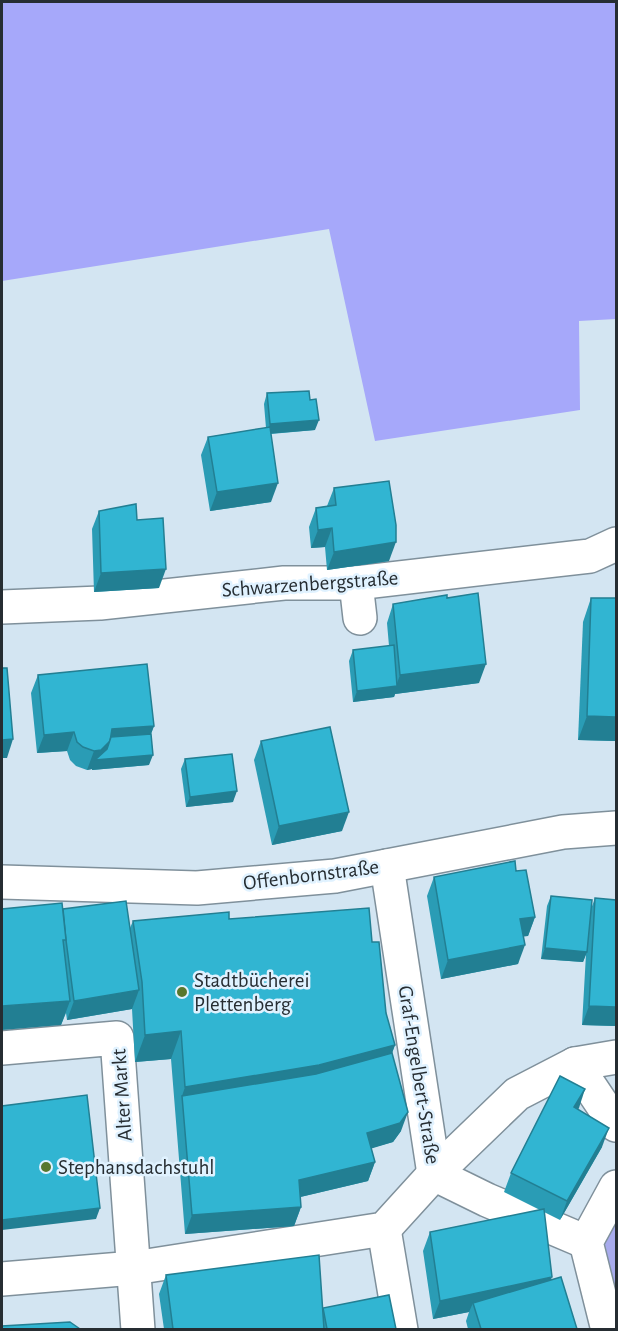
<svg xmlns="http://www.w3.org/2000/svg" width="618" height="1331" viewBox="0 0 618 1331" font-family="'Alegreya Sans',sans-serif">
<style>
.green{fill:#a8abed}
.forest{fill:#a6a8fa}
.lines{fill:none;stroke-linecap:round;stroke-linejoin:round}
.minor-casing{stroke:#7f909b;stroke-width:36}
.minor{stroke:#fff;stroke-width:33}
.wall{fill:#2a9cb5}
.shaded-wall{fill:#227f93}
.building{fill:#31b5d2;stroke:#227f93;stroke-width:1.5}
.poi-dot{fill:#58772d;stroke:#e0f2ff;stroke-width:2}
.labels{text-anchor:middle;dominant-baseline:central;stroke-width:5;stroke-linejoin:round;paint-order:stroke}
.street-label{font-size:21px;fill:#262d32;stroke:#e0f2ff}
.poi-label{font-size:21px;fill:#262d32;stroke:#e0f2ff;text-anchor:start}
</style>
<rect width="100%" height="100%" fill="#d3e5f2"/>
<polygon class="green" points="616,1187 616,1329 586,1242"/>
<polygon class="forest" points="2,2 616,2 616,319 579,321 580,410 375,441 329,229 2,281"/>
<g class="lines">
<g class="minor-casing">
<g id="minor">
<polyline points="356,583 360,618"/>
<polyline points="2,607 100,603 284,583 356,583 590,556 616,544"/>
<polyline points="387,866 434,1174"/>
<polyline points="2,882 197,888 335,876 563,832 616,828"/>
<polyline points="2,1048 117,1038 138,1330"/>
<polyline points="575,1064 616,1125"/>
<polyline points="434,1174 487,1200 586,1242"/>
<polyline points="384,1229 401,1330"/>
<polyline points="2,1279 134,1268 384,1229 434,1174 517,1094 575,1064 616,1057"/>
<polyline points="608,1330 586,1242 616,1187"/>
</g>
</g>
<use href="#minor" class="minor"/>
</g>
<g class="wall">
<polygon points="267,393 315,430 271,434 271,502 210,511 201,455 208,437 266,428 264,404"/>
<polygon points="334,488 389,561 327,570 325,547 311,548 309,527 316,508 327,506"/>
<polygon points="99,511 137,520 159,588 94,592 92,529"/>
<polygon points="591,598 616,598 616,741 578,740 583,622"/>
<polygon points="393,604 479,683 395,694 394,697 353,702 349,661 353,650 389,646 387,623"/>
<polygon points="38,675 154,726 151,734 149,765 92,770 92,769 87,770 76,766 70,760 67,751 37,753 31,693"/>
<polygon points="261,741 342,831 272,845 254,760"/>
<polygon points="185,759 233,802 186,807 181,769"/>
<polygon points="516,871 535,917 528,936 523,936 518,964 441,979 427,896 434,877"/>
<polygon points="551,896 591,909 595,898 616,900 616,1026 582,1025 586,954 583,962 541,959 547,906"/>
<polygon points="63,909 130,928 133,921 229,919 372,942 386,1013 395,1045 392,1053 401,1131 393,1142 371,1148 375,1162 368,1181 300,1197 301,1207 294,1226 185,1234 171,1059 135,1062 132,1009 67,1020 66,1013 61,1025"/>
<polygon points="578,1109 602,1147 560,1220 544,1212 551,1280 577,1329 468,1329 466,1321 469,1312 433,1319 423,1251 430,1232 540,1210 504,1192 511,1173"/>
<polygon points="166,1275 322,1311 323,1308 396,1329 164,1329 159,1294"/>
</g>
<g class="shaded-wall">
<polygon points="319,420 315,430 266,434 270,424"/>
<polygon points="278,483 271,502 210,511 217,492"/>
<polygon points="332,528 325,547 311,548 318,530"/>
<polygon points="396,542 389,561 327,570 334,552"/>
<polygon points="166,569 159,588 94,592 101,573"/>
<polygon points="486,664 479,683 395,694 394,697 353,702 357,691 396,686 400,675"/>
<polygon points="587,716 616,717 616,741 578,740"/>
<polygon points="154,726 147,744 153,755 149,765 92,770 92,769 87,770 94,751 112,729"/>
<polygon points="74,732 67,751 37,753 44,735"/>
<polygon points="13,739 7,758 2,758 2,740"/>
<polygon points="237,791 233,802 186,807 190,797"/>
<polygon points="349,812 342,831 272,845 279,826"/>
<polygon points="535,917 528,936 513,938 520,919"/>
<polygon points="525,945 518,964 441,979 448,960"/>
<polygon points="545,948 587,952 583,962 541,959"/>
<polygon points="139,990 132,1009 67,1020 74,1001"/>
<polygon points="70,1001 61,1025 2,1030 2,1006"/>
<polygon points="589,1006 616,1007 616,1026 582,1025"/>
<polygon points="181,1031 171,1059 135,1062 145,1035"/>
<polygon points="395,1045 385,1072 182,1096 185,1087"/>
<polygon points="585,1089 579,1108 567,1126 574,1107"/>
<polygon points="408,1112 401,1131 393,1142 360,1152 367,1133"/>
<polygon points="609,1128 602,1147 560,1220 567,1201"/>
<polygon points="375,1162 368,1181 292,1199 299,1180"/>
<polygon points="301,1207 294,1226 185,1234 192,1215"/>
<polygon points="100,1208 96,1219 2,1230 2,1220"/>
<polygon points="552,1277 545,1296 473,1303 469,1312 433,1319 440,1301"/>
</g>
<g class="building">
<polygon points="309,391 310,400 316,399 319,420 270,424 267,393"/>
<polygon points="270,427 278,483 217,492 208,437"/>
<polygon points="389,481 396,525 396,542 334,552 332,528 318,530 316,508 336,505 334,488"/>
<polygon points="136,504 137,520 163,518 166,569 101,573 99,511"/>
<polygon points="478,593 486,664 400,675 393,604 447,595 447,598"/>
<polygon points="591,598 616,598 616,717 587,716"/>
<polygon points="394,645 397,686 357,691 353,650"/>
<polygon points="147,664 154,726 112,729 110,741 101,750 94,751 83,747 77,742 74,732 44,735 38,675"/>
<polygon points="2,668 7,668 13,739 2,740"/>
<polygon points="330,727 349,812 279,826 261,741"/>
<polygon points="151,734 153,755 95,760 107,749 111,737"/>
<polygon points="232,754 237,791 190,797 185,759"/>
<polygon points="515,861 516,871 526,870 535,917 520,919 525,945 448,960 434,877"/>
<polygon points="551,896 592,900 587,952 545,948"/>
<polygon points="595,898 616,900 616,1007 589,1006"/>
<polygon points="126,901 139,990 74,1001 66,940 63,909"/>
<polygon points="62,903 66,940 63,940 70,1001 2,1006 2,909"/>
<polygon points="369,908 372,942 379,942 386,1013 395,1045 319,1065 185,1087 181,1031 145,1035 142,982 133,921 229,912 229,919"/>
<polygon points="392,1053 408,1112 400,1123 367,1133 375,1162 299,1180 301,1207 192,1215 182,1096 316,1074"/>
<polygon points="560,1076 585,1089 574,1107 609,1128 567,1201 511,1173"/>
<polygon points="87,1095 100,1208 2,1220 2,1106"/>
<polygon points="544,1209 552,1277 440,1301 430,1232"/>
<polygon points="319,1255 324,1329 173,1329 166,1275"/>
<polygon points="561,1277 577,1329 481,1329 473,1303"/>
<polygon points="389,1295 396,1329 327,1329 323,1308"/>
<polygon points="70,1322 80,1329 2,1329 2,1326"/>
</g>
<g class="poi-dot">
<circle cx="182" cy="992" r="6"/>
<circle cx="46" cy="1167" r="6"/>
</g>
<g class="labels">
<g class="street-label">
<text transform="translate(310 584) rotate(-4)">Schwarzenbergstraße</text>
<text transform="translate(311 875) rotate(-7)">Offenbornstraße</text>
<text transform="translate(419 1075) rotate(81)">Graf-Engelbert-Straße</text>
<text transform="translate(122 1095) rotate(-94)">Alter Markt</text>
</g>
<g class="poi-label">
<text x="194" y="980">Stadtbücherei<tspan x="194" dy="24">Plettenberg</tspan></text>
<text x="58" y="1167">Stephansdachstuhl</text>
</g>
</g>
<rect width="618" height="1331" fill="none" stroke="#262d32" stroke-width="6"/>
</svg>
